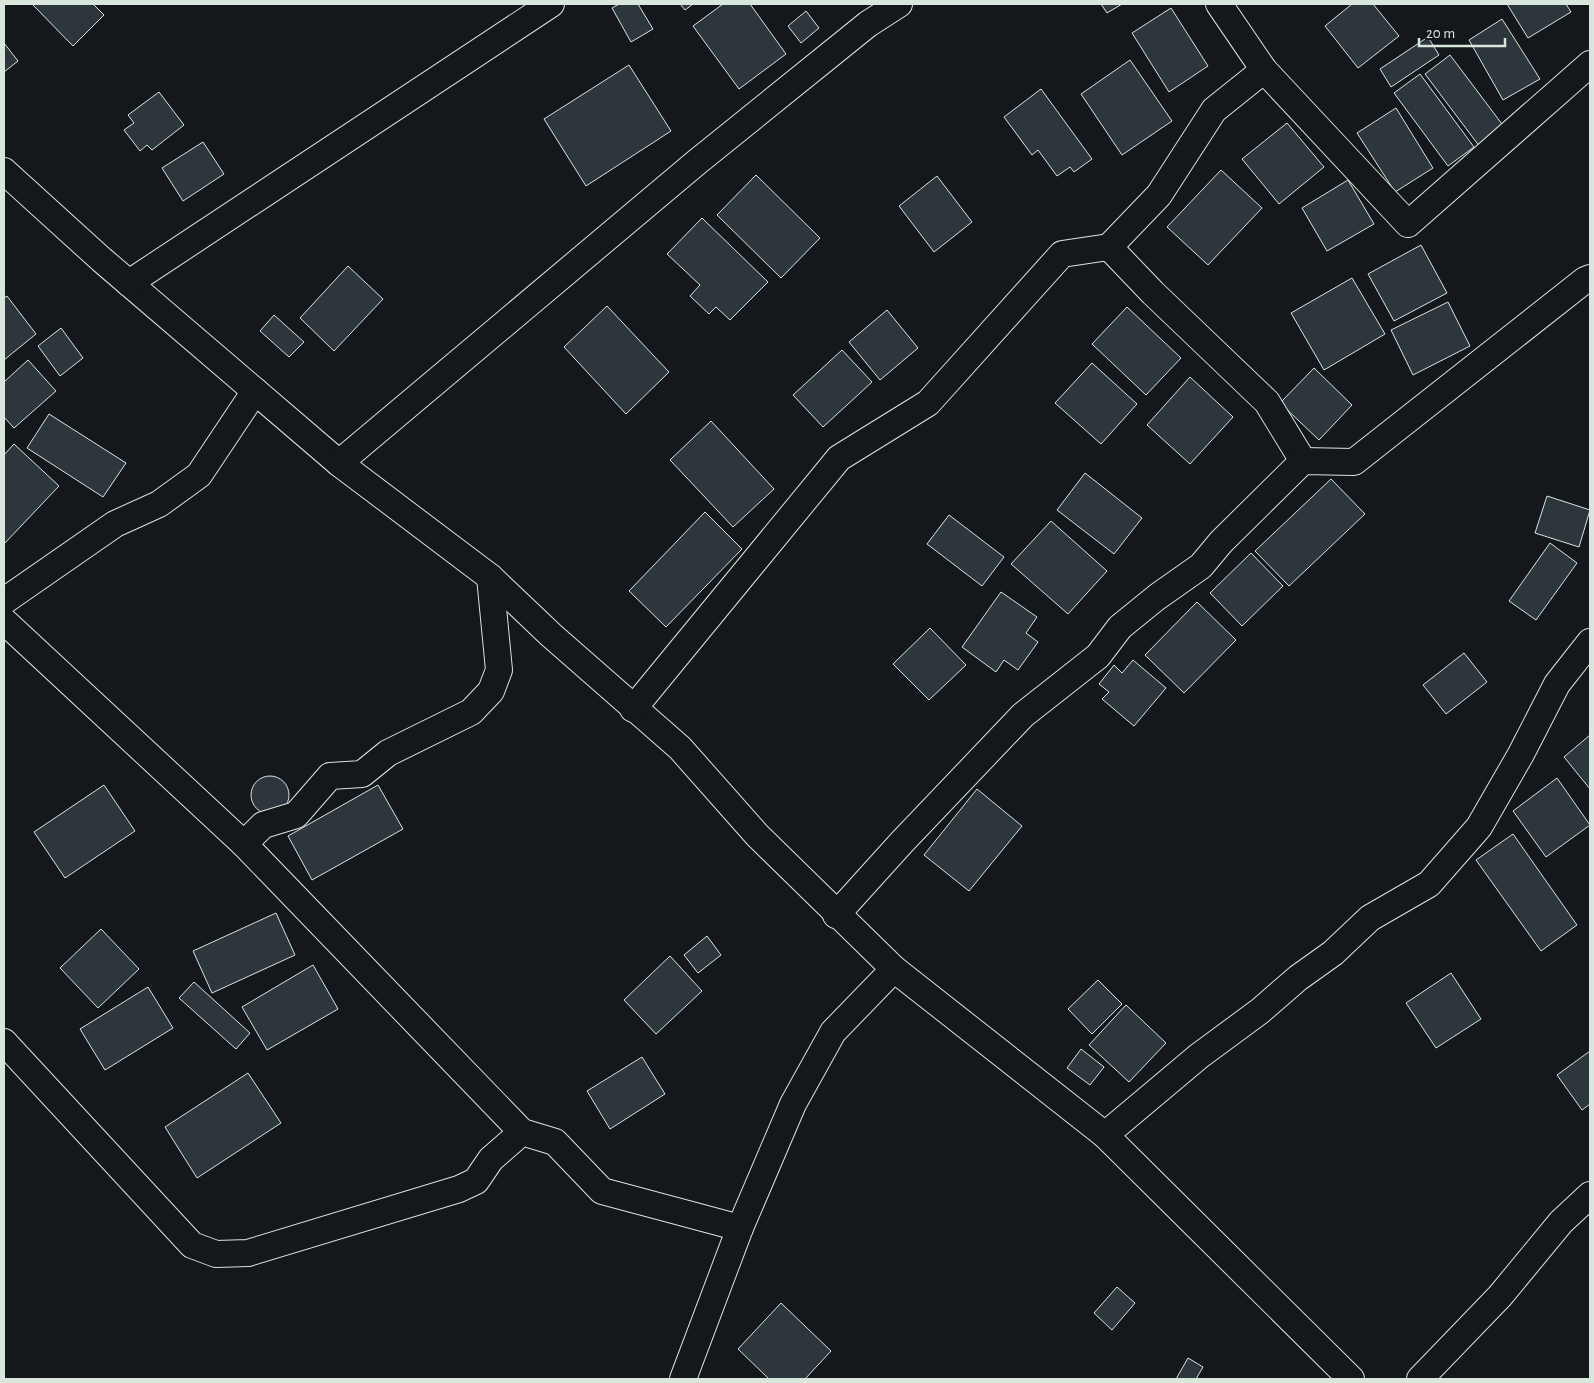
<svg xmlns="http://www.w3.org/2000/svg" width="1594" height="1383" viewBox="0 0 1594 1383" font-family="'Alegreya Sans',sans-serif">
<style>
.building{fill:#2c363c;stroke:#d8e6dc}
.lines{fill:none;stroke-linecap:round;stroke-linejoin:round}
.minor-casing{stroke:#d8e6dc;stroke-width:28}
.minor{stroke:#14181c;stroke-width:26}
</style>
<rect width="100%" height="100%" fill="#14181c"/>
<g class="building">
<polygon points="32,4 93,4 104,15 73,46"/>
<polygon points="619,4 638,4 653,29 631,42 612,8"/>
<polygon points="680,4 693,4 685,10"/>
<polygon points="723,4 750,4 786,54 739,89 693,26"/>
<polygon points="1101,4 1122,4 1107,13"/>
<polygon points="1352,4 1373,4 1399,36 1358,68 1325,26"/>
<polygon points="1507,4 1566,4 1571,12 1528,38"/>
<polygon points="1171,8 1208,66 1169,92 1132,33"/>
<polygon points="806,11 819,28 801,43 788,26"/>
<polygon points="1502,19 1540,79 1503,100 1469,40"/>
<polygon points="1428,37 1439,55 1391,87 1380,69"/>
<polygon points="4,43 18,61 4,72"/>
<polygon points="1450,55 1505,128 1480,147 1425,74"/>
<polygon points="1130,60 1172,121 1122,155 1081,94"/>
<polygon points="629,65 671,131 586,186 544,119"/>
<polygon points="1420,74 1474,147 1448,166 1394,93"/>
<polygon points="1041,89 1092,159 1074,172 1070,167 1057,176 1038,150 1032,155 1004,117"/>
<polygon points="159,92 184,125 152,150 147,145 140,151 124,130 134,123 128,115"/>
<polygon points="1396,108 1433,168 1395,192 1357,133"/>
<polygon points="1287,123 1324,167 1279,204 1242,159"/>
<polygon points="203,142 224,174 183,201 162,168"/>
<polygon points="1221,170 1262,208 1208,265 1167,227"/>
<polygon points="756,175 820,238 781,278 717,215"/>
<polygon points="937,176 972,222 934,252 899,206"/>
<polygon points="1348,180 1374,224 1327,251 1302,208"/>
<polygon points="702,218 768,282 730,320 716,307 709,314 690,296 700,285 667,254"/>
<polygon points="1421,245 1447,293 1394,321 1368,274"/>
<polygon points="348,266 383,299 334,351 300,318"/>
<polygon points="1352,278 1385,334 1324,370 1291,313"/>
<polygon points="7,296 36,334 4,360 4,298"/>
<polygon points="1448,302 1470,346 1413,375 1391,330"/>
<polygon points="607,306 669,372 626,414 564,347"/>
<polygon points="1127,307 1181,358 1146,395 1092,344"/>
<polygon points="887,310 918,348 880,380 849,342"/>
<polygon points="274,315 304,342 289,357 260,331"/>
<polygon points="61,328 83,358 60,376 38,346"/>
<polygon points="842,350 872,382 823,427 793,395"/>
<polygon points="28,360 56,391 14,428 4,417 4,382"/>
<polygon points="1092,363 1137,404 1101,444 1055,403"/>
<polygon points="1314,368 1352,405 1319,440 1280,403"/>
<polygon points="1190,377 1233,417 1190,464 1147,425"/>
<polygon points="49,414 126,463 103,497 27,448"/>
<polygon points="711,421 774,489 733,527 670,460"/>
<polygon points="14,444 59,486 4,544 4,455"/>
<polygon points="1085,473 1142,518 1114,554 1057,510"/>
<polygon points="1331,479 1365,514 1289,586 1255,551"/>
<polygon points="1547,496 1590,510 1579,547 1535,533"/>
<polygon points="705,512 742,549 666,627 629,591"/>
<polygon points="949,515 1004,557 982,586 927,544"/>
<polygon points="1051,521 1107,571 1068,614 1011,564"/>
<polygon points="1550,543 1577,563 1536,620 1509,601"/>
<polygon points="1251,553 1283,586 1242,626 1210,593"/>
<polygon points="1001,592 1037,617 1026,633 1038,642 1018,670 1004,660 996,672 962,647"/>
<polygon points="1197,602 1236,640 1184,693 1145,655"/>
<polygon points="930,628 966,665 929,700 893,664"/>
<polygon points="1464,653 1487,682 1446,714 1423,685"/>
<polygon points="1133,660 1166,688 1134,726 1102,699 1109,692 1099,684 1114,665 1122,673"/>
<polygon points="1590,735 1590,789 1564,757"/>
<circle cx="270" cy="795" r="19"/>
<polygon points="1557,778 1590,825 1546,857 1513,811"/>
<polygon points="104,785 135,831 65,878 34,832"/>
<polygon points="378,785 403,829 312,880 288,836"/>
<polygon points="977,789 1022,826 969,891 924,855"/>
<polygon points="1513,834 1577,925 1541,951 1476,860"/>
<polygon points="276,913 295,955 212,993 193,951"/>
<polygon points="101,929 139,969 98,1008 60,968"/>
<polygon points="707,936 721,955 698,973 684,955"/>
<polygon points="670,956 702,991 656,1034 624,1000"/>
<polygon points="313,965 338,1009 267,1050 242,1007"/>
<polygon points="1451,973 1481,1019 1436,1048 1406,1003"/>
<polygon points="1098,980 1122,1004 1092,1034 1068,1009"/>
<polygon points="194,982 250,1033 236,1049 179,998"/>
<polygon points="148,987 173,1028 105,1070 80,1029"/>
<polygon points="1126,1005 1166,1043 1129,1082 1089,1045"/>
<polygon points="1081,1049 1104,1067 1090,1085 1067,1068"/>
<polygon points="1590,1051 1590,1104 1582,1110 1557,1075"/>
<polygon points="642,1057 665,1094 610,1129 587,1091"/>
<polygon points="248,1073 281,1123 197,1178 165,1127"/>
<polygon points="1117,1287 1135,1303 1112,1330 1094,1313"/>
<polygon points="781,1303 831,1351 805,1379 769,1379 738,1349"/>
<polygon points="1188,1358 1203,1367 1196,1379 1176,1379"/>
</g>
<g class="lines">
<g class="minor-casing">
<g id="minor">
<polyline points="1219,4 1264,70 1408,224 1590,64"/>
<polyline points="4,171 102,260 339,463 490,577 551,635 680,748 757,835 894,969 1105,1135 1351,1379"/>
<polyline points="1109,247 1153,293 1267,402 1303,461"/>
<polyline points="129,283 551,4"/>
<polyline points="339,463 697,162 868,24 899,4"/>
<polyline points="490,577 499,670 491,691 471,712 388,753 362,774 330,776 296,815 263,825 244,844 522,1132 555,1142 602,1191 740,1228"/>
<polyline points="4,601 115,524 159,504 199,475 255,391"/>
<polyline points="4,621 244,844"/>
<polyline points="633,709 839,458 928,403 1062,254 1109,247 1159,195 1214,110 1264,70"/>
<polyline points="836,915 902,842 1023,715 1098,656 1120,627 1157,597 1201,566 1221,542 1303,461 1354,462 1585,280 1590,278"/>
<polyline points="4,1042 192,1245 216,1254 248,1253 459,1189 476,1181 491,1159 522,1132"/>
<polyline points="1105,1135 1199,1056 1260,1011 1298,978 1333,953 1370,918 1429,884 1479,827 1521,754 1557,684 1590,642"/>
<polyline points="683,1379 740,1228 793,1104 833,1032 894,969"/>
<polyline points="1420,1379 1500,1296 1561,1222 1590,1195"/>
</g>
</g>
<use href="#minor" class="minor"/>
</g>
<rect width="1594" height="1383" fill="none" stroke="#d8e6dc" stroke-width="10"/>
<path d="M1419 38v8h86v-8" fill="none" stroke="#d8e6dc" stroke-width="2.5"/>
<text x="1426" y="38" font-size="15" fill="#d8e6dc" stroke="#14181c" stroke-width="4" paint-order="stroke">20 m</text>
</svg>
